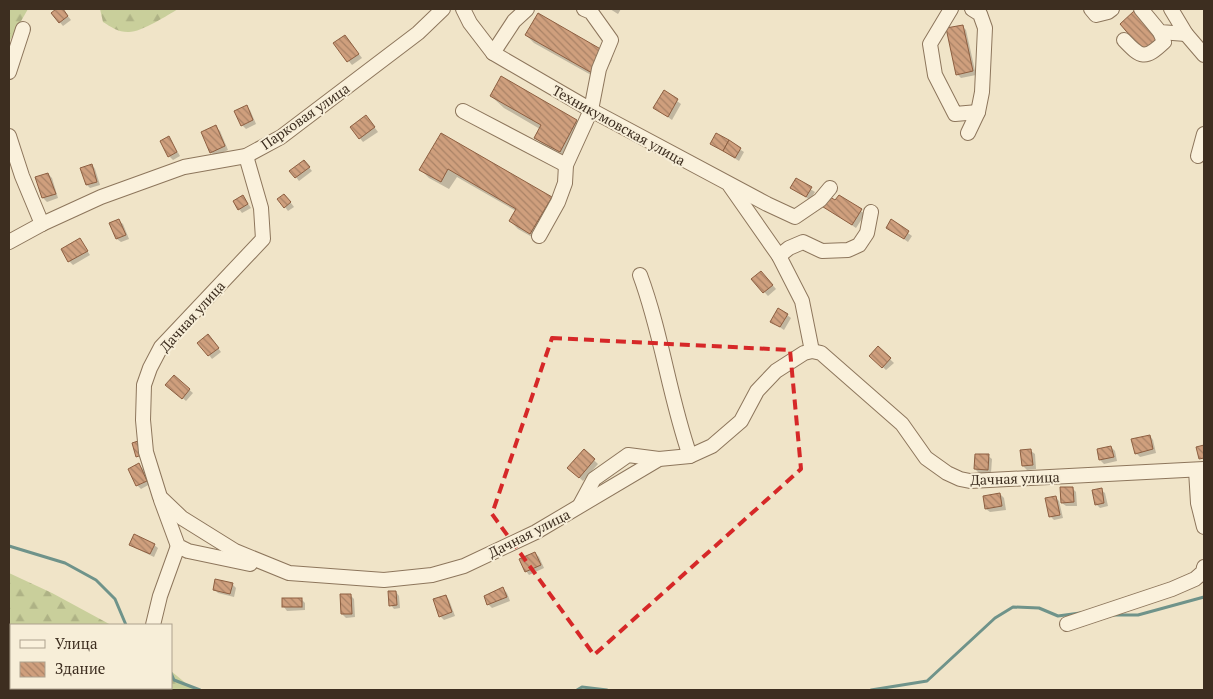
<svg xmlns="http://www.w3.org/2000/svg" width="1213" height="699" viewBox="0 0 1213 699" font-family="'PT Serif',serif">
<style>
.forest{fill:url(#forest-firs)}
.shadow{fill:#0003}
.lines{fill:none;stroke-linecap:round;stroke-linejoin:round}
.stream{stroke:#6f938a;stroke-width:3}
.building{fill:url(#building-back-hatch);stroke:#8d5f41}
.minor-casing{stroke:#8d765c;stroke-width:16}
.minor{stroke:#faf1dc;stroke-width:14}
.marked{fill:none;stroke:#d62828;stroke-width:4;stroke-dasharray:10 6;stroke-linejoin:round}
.labels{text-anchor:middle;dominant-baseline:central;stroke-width:4;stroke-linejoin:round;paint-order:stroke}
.street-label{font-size:14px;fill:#3d2e20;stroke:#f7eed8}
</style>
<defs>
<pattern id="forest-firs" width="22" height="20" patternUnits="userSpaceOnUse" patternTransform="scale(1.25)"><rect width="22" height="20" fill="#c9cf9b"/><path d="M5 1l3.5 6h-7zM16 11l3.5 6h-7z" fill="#aeb285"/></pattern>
<pattern id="building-back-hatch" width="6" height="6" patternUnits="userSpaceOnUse" patternTransform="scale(1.25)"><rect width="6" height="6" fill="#cf9f7d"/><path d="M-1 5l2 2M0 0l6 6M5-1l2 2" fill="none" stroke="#a98266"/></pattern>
</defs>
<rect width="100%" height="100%" fill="#f0e4c8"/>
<g class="forest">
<polygon points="9,9 28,9 9,42"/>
<path d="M100,9h78c-10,6 -38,24 -50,23 -10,0 -17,-5 -25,-10z"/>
<polygon points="9,573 52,593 111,625 11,625 11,660 9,659"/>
<polygon points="171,671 194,690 86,690 80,688 171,688"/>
</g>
<g class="shadow">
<polygon points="58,9 62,9 71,20 63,26 52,13"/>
<polygon points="610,9 621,9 618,14"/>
<polygon points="962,26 966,30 976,75 961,78 957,74"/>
<polygon points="526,35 603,52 612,60 600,80 534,43"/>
<polygon points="345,36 362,58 352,65 335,44"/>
<polygon points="664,92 681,104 672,120 655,108"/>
<polygon points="491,96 576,121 588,133 572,163 548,150 536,138 540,129 504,108"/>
<polygon points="246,107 250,110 256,124 246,129 242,125"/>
<polygon points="369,120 378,132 363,142 351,127"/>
<polygon points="216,127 220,131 228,150 215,156 211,152"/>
<polygon points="441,135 551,198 559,206 539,241 518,229 510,221 516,211 457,177 449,189 429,178 421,170"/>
<polygon points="717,135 744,152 739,161 712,144"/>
<polygon points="169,138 172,142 180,156 173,160 169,156"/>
<polygon points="92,165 95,169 100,185 90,188 87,185"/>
<polygon points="308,166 312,171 299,181 296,177"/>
<polygon points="48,174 52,178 58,198 47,202 43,198 37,178"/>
<polygon points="796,180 815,192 810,200 792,188"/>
<polygon points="243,196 251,208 242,213 239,209"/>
<polygon points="839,196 865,214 856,228 822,205 835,202"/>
<polygon points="288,199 294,207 288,211 285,207"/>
<polygon points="119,221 123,224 129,239 121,242 117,239"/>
<polygon points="891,221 912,236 908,242 887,227"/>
<polygon points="80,240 90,255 73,265 69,261"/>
<polygon points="765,276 776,289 768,296 753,280"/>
<polygon points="787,315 791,318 784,330 772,322"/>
<polygon points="212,340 221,352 212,359 209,355"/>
<polygon points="878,348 894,363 886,370 871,356"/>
<polygon points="174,377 193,393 186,401 171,388"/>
<polygon points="1150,436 1153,440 1156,453 1140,457 1136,453"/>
<polygon points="1111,447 1115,451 1117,461 1104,464 1100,460 1098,450"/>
<polygon points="584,451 598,464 583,481 569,468"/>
<polygon points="1031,451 1035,454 1036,469 1027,470 1023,466"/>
<polygon points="988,456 992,459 991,473 979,473 975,469"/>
<polygon points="139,465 143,469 150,484 141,489 137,485"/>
<polygon points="1072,488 1076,492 1077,506 1066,506 1062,503"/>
<polygon points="1101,490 1105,493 1108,506 1100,508 1096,504"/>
<polygon points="1000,494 1004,498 1006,510 990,512 986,509"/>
<polygon points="1055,497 1059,501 1063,518 1054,520 1050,516"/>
<polygon points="131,545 154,545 158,548 154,557 135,548"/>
<polygon points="535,553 539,557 544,568 529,575 526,571"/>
<polygon points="232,584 236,588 234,597 218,593 214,589"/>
<polygon points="503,589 507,593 510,601 492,608 488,604"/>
<polygon points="396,592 399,596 400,608 394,609 391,605"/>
<polygon points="350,595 354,599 355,617 346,618 342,614"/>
<polygon points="446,596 449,600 455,616 444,620 440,616"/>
<polygon points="301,599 305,603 305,610 287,611 284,607"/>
</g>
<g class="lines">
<g class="stream">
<polyline points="9,546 65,563 96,580 115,599 126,625"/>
<polyline points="1112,615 1138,615 1204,597"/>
<polyline points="171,673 174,680 200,690"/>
<polyline points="577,690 582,687 607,690"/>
<polyline points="871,690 927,681 995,618 1013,607 1039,608 1058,616 1080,613"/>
</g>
</g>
<g class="building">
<polygon points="56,9 63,9 68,16 59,23 51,13"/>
<polygon points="1134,11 1158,38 1143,51 1120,24"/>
<polygon points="538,13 604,51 592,73 525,35"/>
<polygon points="963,25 973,71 956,75 946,28"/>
<polygon points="345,35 359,54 347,62 333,43"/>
<polygon points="501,76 577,120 560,152 534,138 541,125 490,96"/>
<polygon points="664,90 678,99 668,117 653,108"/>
<polygon points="247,105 253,120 241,126 234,111"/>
<polygon points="366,115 375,127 359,139 350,127"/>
<polygon points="216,125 225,146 210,153 201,132"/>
<polygon points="441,133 552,197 530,234 509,221 516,209 448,169 441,182 419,170"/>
<polygon points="716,133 729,140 723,151 710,144"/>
<polygon points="169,136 177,152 168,157 160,141"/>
<polygon points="729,140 741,148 735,158 723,151"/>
<polygon points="304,160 310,167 295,178 289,171"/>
<polygon points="92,164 97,182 86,185 80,168"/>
<polygon points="48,173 56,194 42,198 35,177"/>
<polygon points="796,178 812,187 806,197 790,188"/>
<polygon points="284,194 291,202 284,208 277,199"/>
<polygon points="243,195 248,204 238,210 233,201"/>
<polygon points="827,195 835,200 839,195 862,209 852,225 820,205"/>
<polygon points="119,219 126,235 116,239 109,223"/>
<polygon points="891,219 909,231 904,239 886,228"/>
<polygon points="80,238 88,251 68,262 61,249"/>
<polygon points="761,271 773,285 763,293 751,279"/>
<polygon points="778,308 788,314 780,327 770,322"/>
<polygon points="208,334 219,348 208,356 197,343"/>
<polygon points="878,346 891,358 882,368 869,356"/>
<polygon points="174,375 190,389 182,399 165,385"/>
<polygon points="1150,435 1153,449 1135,454 1131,439"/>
<polygon points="141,440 145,454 136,457 132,443"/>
<polygon points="1204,445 1204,458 1199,459 1196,447"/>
<polygon points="1111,446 1114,457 1099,460 1097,449"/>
<polygon points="584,449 595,459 579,478 567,468"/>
<polygon points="1031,449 1033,465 1022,466 1020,450"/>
<polygon points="975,454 989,454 988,470 974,469"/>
<polygon points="139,463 147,481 136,486 128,469"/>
<polygon points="1060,487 1073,487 1074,502 1061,503"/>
<polygon points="1102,488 1104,503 1095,505 1092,490"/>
<polygon points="1000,493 1002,506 985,509 983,496"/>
<polygon points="1056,496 1060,515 1049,517 1045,498"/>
<polygon points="134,534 155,544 150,554 129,545"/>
<polygon points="535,552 541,565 525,572 519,559"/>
<polygon points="215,579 233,583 230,594 213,590"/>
<polygon points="503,587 507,597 487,605 484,596"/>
<polygon points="388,591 396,591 397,605 389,606"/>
<polygon points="340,594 351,594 352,614 341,614"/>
<polygon points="446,595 452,612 439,617 433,599"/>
<rect x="282" y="598" width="20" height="9"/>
</g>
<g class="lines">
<g class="minor-casing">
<g id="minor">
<polyline points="463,9 470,23 493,53 591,110 767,204 795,217 820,200 830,188"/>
<polyline points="951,9 930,44 935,75 955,114 978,112"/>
<polyline points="1091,9 1096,15 1108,12 1112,9"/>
<polyline points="1141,9 1160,32 1186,34"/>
<polyline points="1171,9 1186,34 1204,55"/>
<path d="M1124,40c17,18 21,20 40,2l-4,-10"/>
<polyline points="493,53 514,21 527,9"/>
<polyline points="9,72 23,29"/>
<polyline points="463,111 566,165"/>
<polyline points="968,133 978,112 982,92 985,28 980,14 972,9"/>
<polyline points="9,136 22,176 42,224"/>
<polyline points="246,156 261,208 263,239 161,347 150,368 144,385 143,420 146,452 160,497 182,518 235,551 289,573 384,580 432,575 464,566 536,532 659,459 690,456 712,446 741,421 757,391 776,371 804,353 812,351 821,353 902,424 926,458 947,473 960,479 970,481 1204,469"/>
<polyline points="1198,156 1204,134"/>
<polyline points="730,186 779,256 802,301 812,351"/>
<polyline points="539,236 558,202 565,183 566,165 591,110 599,69 611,40 591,12 584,9"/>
<polyline points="9,242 42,224 101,197 184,167 246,156 281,137 418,33 443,9"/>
<polyline points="779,256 789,248 803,242 822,251 848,250 859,245 867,233 871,212"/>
<path d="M640,275c22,59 29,121 50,181"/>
<polyline points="1196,470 1198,503 1204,527"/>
<polyline points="161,500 178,546 188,551 250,564"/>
<polyline points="580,505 594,479 628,455 659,459"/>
<polyline points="1067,624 1172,589 1195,579 1203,572 1204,567"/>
<polyline points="153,625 160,596 178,546"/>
</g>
</g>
<use href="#minor" class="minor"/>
</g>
<path class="marked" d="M552,338l238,12 11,119 -207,186 -102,-141z"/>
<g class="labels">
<g class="street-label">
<text transform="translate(305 116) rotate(-35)">Парковая улица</text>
<text transform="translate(619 125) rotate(29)">Техникумовская улица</text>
<text transform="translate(192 316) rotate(-48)">Дачная улица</text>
<text transform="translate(1015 478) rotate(-2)">Дачная улица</text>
<text transform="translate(529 533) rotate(-27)">Дачная улица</text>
</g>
</g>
<rect width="1213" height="699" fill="none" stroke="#3d2e20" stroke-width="20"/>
<rect x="10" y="624" width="162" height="65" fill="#f7eed8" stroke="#ada18e"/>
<rect x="20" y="640" width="25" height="8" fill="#faf1dc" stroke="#ada18e"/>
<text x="55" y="649" font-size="15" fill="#3d2e20">Улица</text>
<rect x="20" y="662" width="25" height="15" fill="url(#building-back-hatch)" stroke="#ada18e"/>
<text x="55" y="674" font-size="15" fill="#3d2e20">Здание</text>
</svg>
